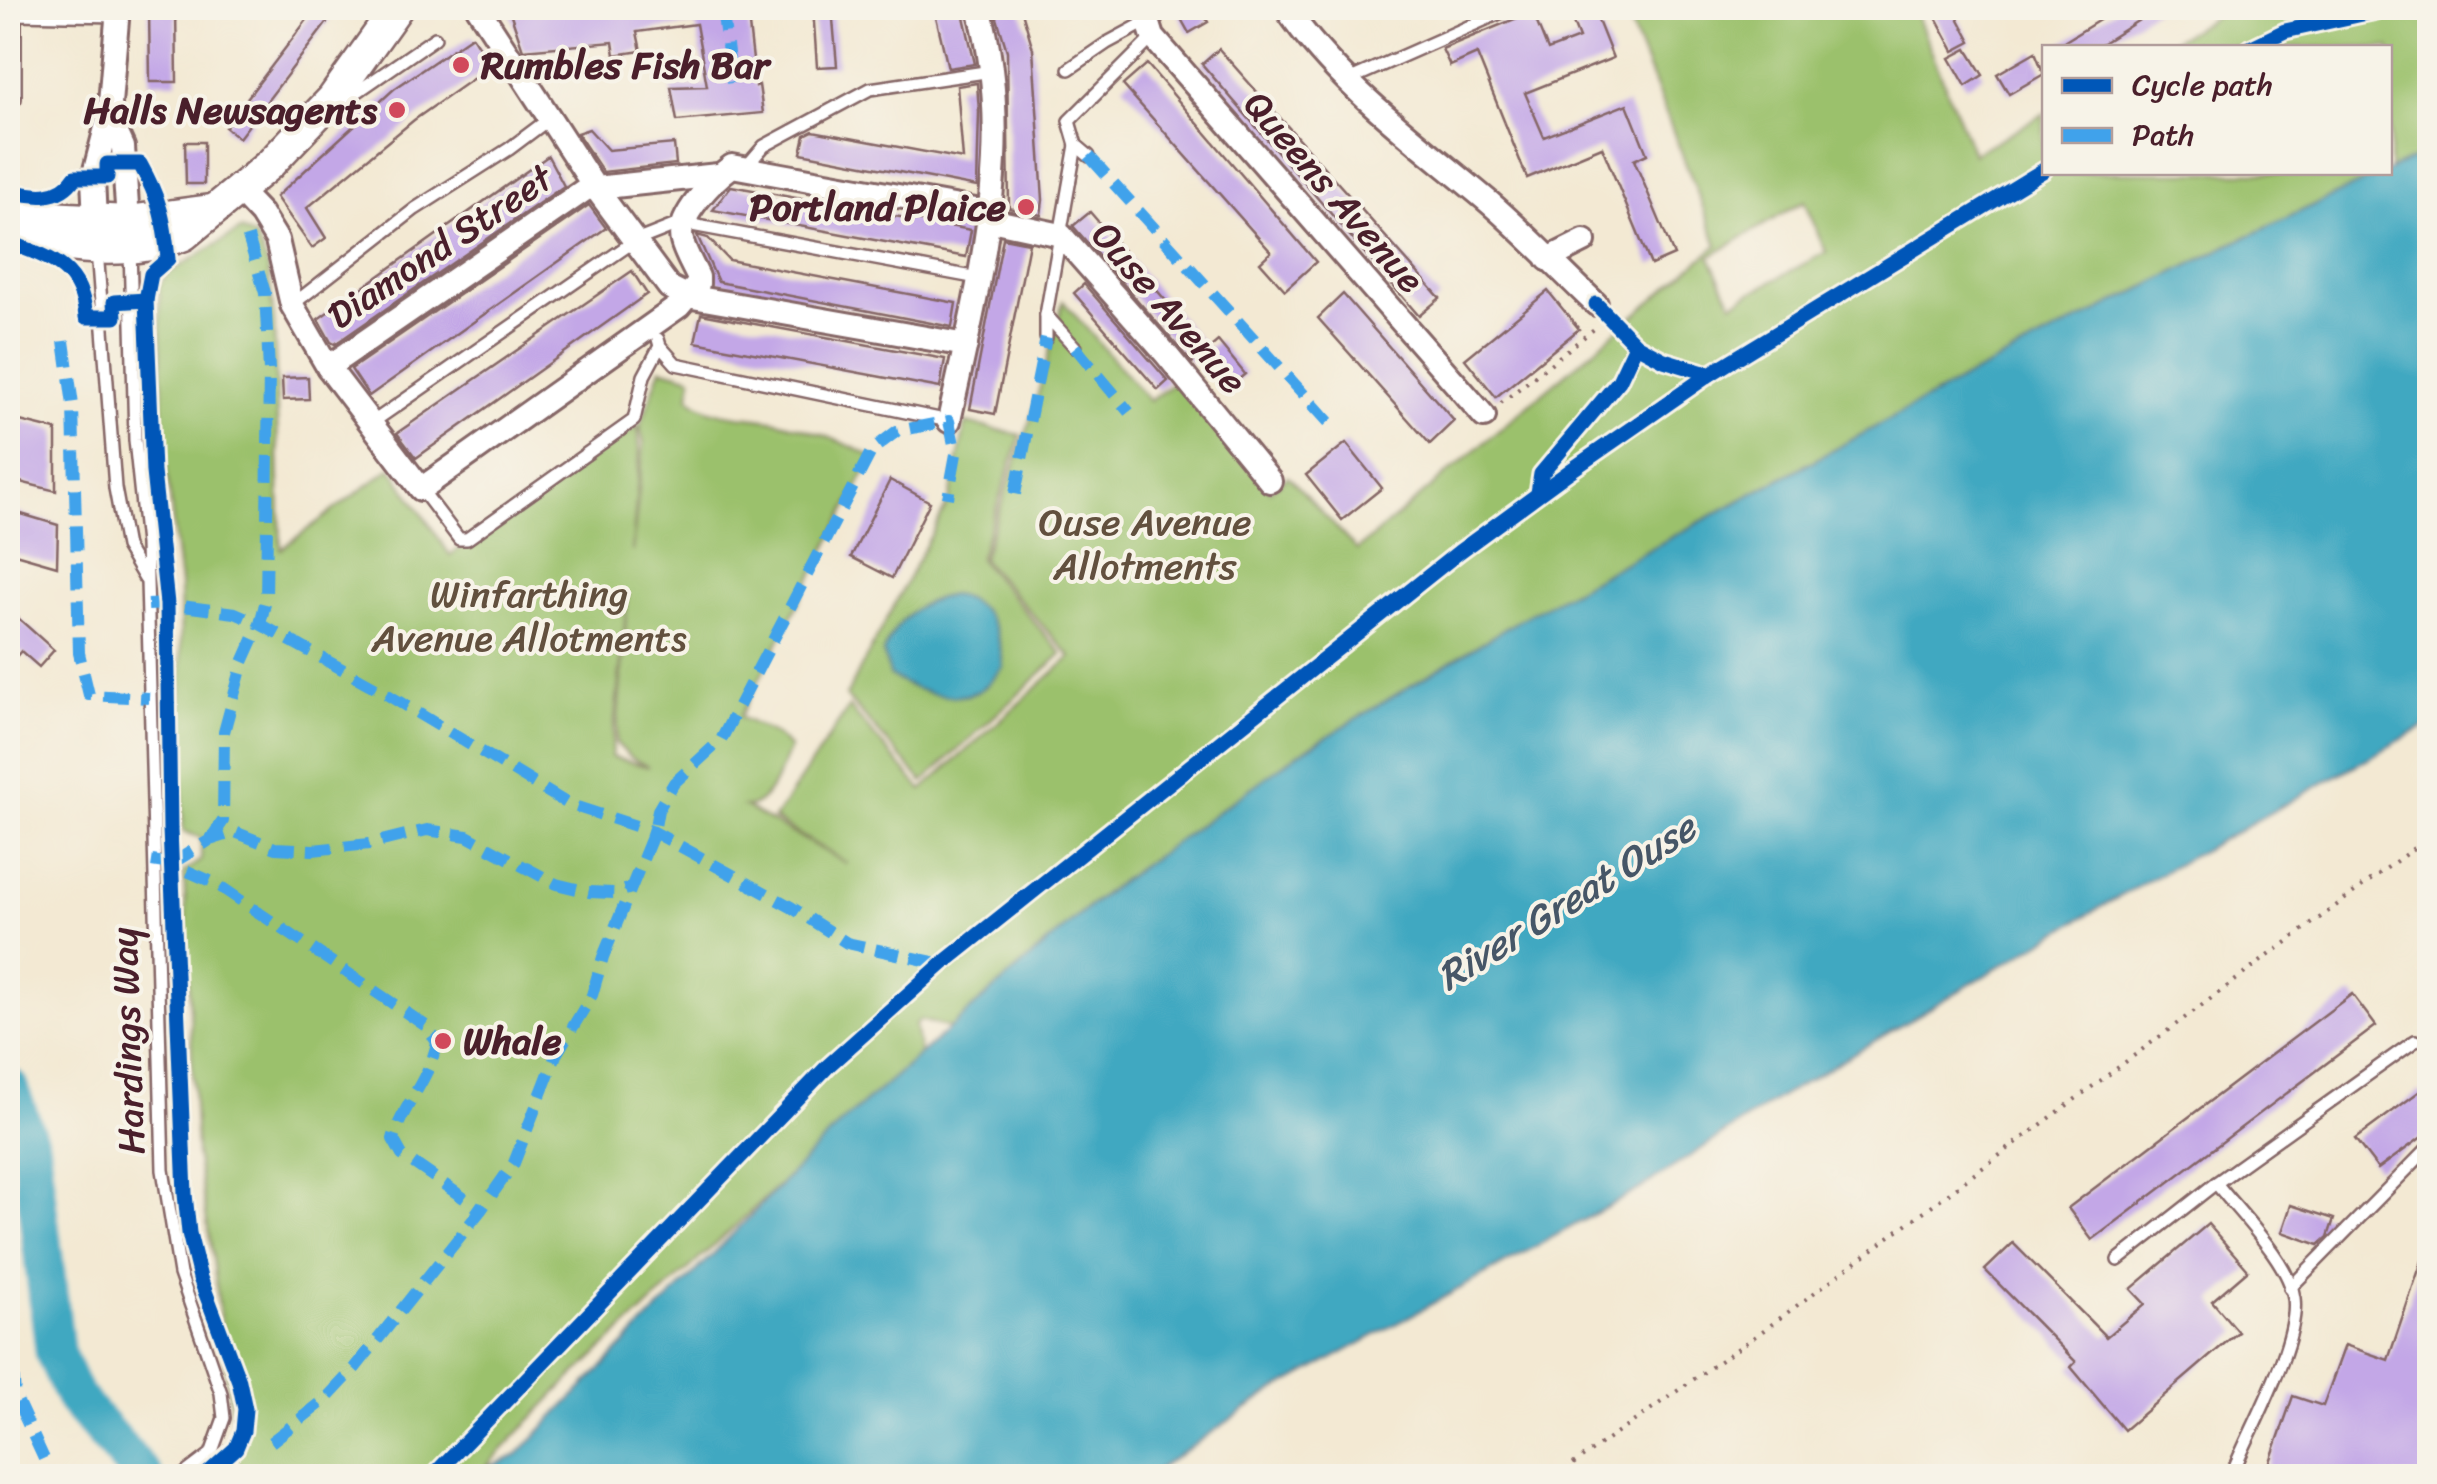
<svg xmlns="http://www.w3.org/2000/svg" width="2437" height="1484" viewBox="0 0 2437 1484" font-family="Sriracha,sans-serif">
<style>
.green{fill:#9bc16c;stroke:#72704c;stroke-width:2.5;fill-rule:evenodd}
.water{fill:#41a8c1;stroke:#466476;stroke-width:2.5}
.lines{fill:none;stroke-linecap:round;stroke-linejoin:round}
.river{stroke:#41a8c1;stroke-width:40}
.building{fill:#c3a7e7}
.service-casing{stroke:#856666;stroke-width:16}
.minor-casing{stroke:#856666;stroke-width:28}
.tertiary-casing{stroke:#856666;stroke-width:35}
.path{stroke:#856666;stroke-width:4;stroke-dasharray:2.5 8;stroke-linecap:butt}
.service{stroke:#fff;stroke-width:11}
.minor{stroke:#fff;stroke-width:22}
.tertiary{stroke:#fff;stroke-width:30}
.quiet{stroke:#40a2eb;stroke-width:12;stroke-dasharray:25 12;stroke-linecap:butt}
.cycleway-casing{stroke:#f7f3e8;stroke-width:21}
.cycleway{stroke:#0057b8;stroke-width:15}
.poi-dot{fill:#d1495b;stroke:#f7f3e8;stroke-width:4}
.labels{text-anchor:middle;dominant-baseline:central;stroke-width:8;stroke-linejoin:round;paint-order:stroke}
.poi-label{font-size:38px;font-weight:bold;fill:#4a1f2b;stroke:#f7f3e8;text-anchor:start}
.street-label{font-size:38px;fill:#4a1f2b;stroke:#f7f3e8}
.park-label{font-size:38px;fill:#62503e;stroke:#f7f3e8}
.water-label{font-size:40px;font-style:italic;fill:#465667;stroke:#f7f3e8}
</style>
<rect width="100%" height="100%" fill="#f7f3e8"/>
<filter id="ink" filterUnits="userSpaceOnUse"><feTurbulence type="fractalNoise" baseFrequency=".01" numOctaves="2"/><feDisplacementMap in="SourceGraphic" scale="20" xChannelSelector="R" yChannelSelector="G"/><feConvolveMatrix kernelMatrix="1 2 1 2 8 2 1 2 1" color-interpolation-filters="sRGB"/></filter>
<filter id="wash" filterUnits="userSpaceOnUse"><feTurbulence type="fractalNoise" baseFrequency=".0048" numOctaves="4" result="noise"/><feDisplacementMap in="SourceGraphic" scale="40" xChannelSelector="R" yChannelSelector="G"/><feGaussianBlur stdDeviation="2.25" result="paint"/><feColorMatrix in="noise" values="0 0 0 0 0 0 0 0 0 0 0 0 0 0 0 0 0 1.4 0 .05"/><feComposite in="paint" operator="in"/></filter>
<g filter="url(#wash)">
<rect width="100%" height="100%" fill="#f3e9d3"/>
<g class="green">
<path d="M1624,8h290l59,146 71,-40v58l340,1 -157,73 -252,127 -454,246 -223,135 -192,138 -156,136 -30,-8 -5,5 5,29 -353,328 -90,94h-224l-15,-11 -25,-206 -17,-105 -12,-282 17,-12v-22l-18,-7 -3,-247 -16,-137 -5,-162 8,-11 74,-44 15,8 12,29 6,53 7,229 110,-81 59,87 188,-129 2,25 -8,101 12,-109 -4,-16 21,-59 31,9 -3,20c20,21 60,18 88,24 34,8 65,20 96,36l-133,260 36,18 14,13c-10,21 -21,59 -45,59l103,57 -74,-45 75,-112 73,83 149,-133 -89,-98 50,-143 31,-115 86,100 30,-22 91,112 18,-15 69,74 361,-305zM1804,201l22,51 -94,51 -22,-46zM628,593l-12,150 14,14 19,10 -38,-10z"/>
<polygon points="2231,8 2429,8 2429,151 2390,170 2390,48 2161,47"/>
<polygon points="966,423 1021,435 979,559 1062,654 923,782 846,696 949,501"/>
</g>
<g class="water">
<polygon points="2429,151 2429,724 2092,912 1785,1094 1640,1189 1265,1396 1148,1476 467,1476 516,1456 839,1125 1106,892 1298,754 1521,619 1975,373 2227,246"/>
<path d="M951,595c38,6 49,37 52,72 -7,8 -15,19 -24,24 -28,13 -65,-1 -89,-15l-7,-24c15,-33 32,-50 68,-57z"/>
</g>
<g class="lines">
<polyline class="river" points="8,1087 30,1146 55,1353 75,1398 143,1476"/>
</g>
<g id="blocks">
<g class="building">
<polygon points="149,8 176,8 177,82 150,82"/>
<polygon points="316,8 338,8 239,138 225,127"/>
<polygon points="520,8 747,8 756,86 759,85 763,113 677,121 671,87 707,86 696,24 637,32 641,51 615,55 613,42 523,50 509,9"/>
<polygon points="813,8 832,8 837,66 817,67"/>
<polygon points="934,8 962,8 975,64 948,68"/>
<polygon points="994,8 1021,8 1033,49 1043,200 1041,215 1009,208 1007,51"/>
<polygon points="1175,8 1200,8 1208,22 1189,33"/>
<polygon points="1512,8 1531,8 1548,50 1579,38 1567,8 1593,8 1613,58 1525,93 1544,137 1627,104 1647,154 1634,160 1674,255 1651,265 1602,147 1527,178 1477,54 1450,66 1442,49 1517,18"/>
<polygon points="1931,8 1953,8 1971,42 1954,51"/>
<polygon points="2119,8 2158,8 2095,48 2054,48"/>
<polygon points="472,36 491,66 414,120 307,208 326,238 312,248 276,197 394,89"/>
<polygon points="1219,49 1440,298 1419,316 1202,64"/>
<polygon points="1967,49 1983,75 1966,86 1950,58"/>
<polygon points="2035,52 2044,74 2009,94 1997,74"/>
<polygon points="1147,64 1316,262 1285,290 1260,262 1271,252 1123,85"/>
<polygon points="977,83 979,112 977,187 801,153 805,135 813,131 963,159 957,86"/>
<polygon points="589,129 608,150 674,144 676,164 603,172 577,133"/>
<polygon points="185,142 204,142 204,184 186,184"/>
<polygon points="548,156 564,186 335,344 331,342 318,319"/>
<polygon points="731,186 971,230 966,257 713,210"/>
<polygon points="589,205 606,228 369,396 351,369"/>
<polygon points="1090,212 1208,350 1192,363 1073,226"/>
<polygon points="697,235 708,238 729,260 956,303 952,327 718,282"/>
<polygon points="1003,238 1029,243 995,414 970,409"/>
<polygon points="632,271 647,294 416,458 397,433"/>
<polygon points="1084,284 1168,381 1158,390 1074,293"/>
<polygon points="1548,291 1579,329 1496,397 1465,359"/>
<polygon points="1343,294 1454,421 1430,444 1318,318"/>
<polygon points="701,314 945,359 940,388 695,342"/>
<polygon points="1218,341 1245,374 1225,391 1197,359"/>
<polygon points="308,377 309,399 283,400 282,378"/>
<polygon points="8,418 56,430 56,491 8,479"/>
<polygon points="1346,443 1382,488 1342,520 1306,475"/>
<polygon points="890,480 930,502 892,578 851,557"/>
<polygon points="8,510 58,525 57,566 8,552"/>
<polygon points="8,609 54,650 39,667 21,651 8,666"/>
<polygon points="2352,994 2376,1026 2092,1240 2068,1208"/>
<polygon points="2420,1091 2430,1104 2430,1131 2378,1169 2355,1139"/>
<polygon points="2291,1205 2334,1219 2328,1237 2319,1245 2282,1232"/>
<polygon points="2208,1224 2248,1270 2212,1301 2238,1332 2124,1430 2071,1367 2076,1362 1985,1270 2013,1243 2106,1337 2145,1304 2131,1289"/>
<polygon points="2427,1246 2430,1247 2430,1476 2265,1476 2293,1396 2323,1406 2345,1345 2388,1360"/>
</g>
</g>
</g>
<g filter="url(#ink)">
<use href="#blocks" fill-opacity="0" stroke="#856666" stroke-width="2.5"/>
<g class="lines">
<g class="service-casing">
<g id="service">
<polyline points="1069,69 1107,43 1146,22"/>
<polyline points="1346,81 1502,12"/>
<polyline points="342,96 357,92 435,38"/>
<polyline points="15,99 15,14 117,16"/>
<polyline points="1089,156 1076,145 1069,121 1153,37"/>
<polyline points="745,168 764,146 870,89 992,71"/>
<polyline points="130,247 135,440 146,544 163,1170 180,1274 221,1393 224,1418 211,1454 182,1476"/>
<polyline points="97,250 115,488 126,547 145,579"/>
<polyline points="292,305 415,209 509,149 549,119"/>
<polyline points="1046,315 1076,145"/>
<polyline points="1046,338 1046,315 1075,347"/>
<polyline points="658,339 660,346 676,364 949,421"/>
<polyline points="373,422 633,242 681,223 978,278"/>
<polyline points="421,489 459,539 467,539 634,420 644,376 660,346"/>
<polyline points="2216,1183 2415,1041"/>
<path d="M2118,1260l98,-77c23,30 73,78 78,115 6,42 -42,128 -59,169l1,9"/>
<polyline points="2290,1288 2430,1146"/>
</g>
</g>
<g class="minor-casing">
<g id="minor">
<polyline points="478,8 594,186 669,287 687,296 966,345"/>
<polyline points="1144,8 1153,37 1484,416"/>
<path d="M1286,8c54,79 132,134 204,195 37,32 71,68 106,101"/>
<polyline points="109,116 123,147 128,221"/>
<path d="M239,191l22,23 16,26 15,65 36,62 93,122 258,-183 19,-22v-7c-5,-11 -13,-24 -16,-36 -7,-23 32,-62 50,-75l260,47"/>
<polyline points="991,220 1061,235 1166,354 1270,481"/>
<polyline points="95,221 93,178 109,116 118,8"/>
<polyline points="1548,259 1584,241"/>
<polyline points="328,367 586,189 718,175"/>
<path d="M949,421c29,-135 68,-277 30,-413"/>
</g>
</g>
<g class="tertiary-casing">
<g id="tertiary">
<polyline points="8,215 128,221 211,210"/>
<path d="M8,225c48,28 124,31 176,10l86,-71 63,-66 64,-90"/>
</g>
</g>
<g class="path">
<polyline points="1501,403 1599,325"/>
<polyline points="1556,1476 1764,1330 2430,836"/>
</g>
<use href="#service" class="service"/>
<use href="#minor" class="minor"/>
<use href="#tertiary" class="tertiary"/>
<g class="quiet">
<polyline points="722,8 732,83"/>
<polyline points="1089,156 1335,429"/>
<polyline points="64,341 73,405 79,653 89,695 149,698"/>
<polyline points="1075,347 1129,412"/>
<polyline points="1015,494 1046,338"/>
<polyline points="148,605 167,604 235,613 260,624 378,689 568,804 654,832 791,907 847,943 942,964"/>
<polyline points="210,840 223,821 224,732 243,662 260,624 266,600 269,371 265,293 245,227"/>
<path d="M152,861l19,3 44,19 211,143 11,16c-6,35 -34,63 -44,97l9,16 79,55"/>
<polyline points="171,864 210,840 235,832 275,848 313,850 369,844 427,830 467,836 556,884 589,892 616,893 631,888"/>
<polyline points="8,1292 15,1396 52,1476"/>
<polyline points="271,1442 326,1399 355,1368 481,1210 514,1163 556,1055 592,995 603,957 654,832 658,810 674,783 721,740 872,450 897,431 949,421 956,454 948,498"/>
</g>
<g class="cycleway-casing">
<g id="cycleway">
<polyline points="2250,48 2285,31 2390,8"/>
<path d="M8,191c24,5 51,11 67,-14h32v-13h33c20,36 24,54 28,95l-17,15 -5,26 7,172 14,132 3,225 15,365 4,39 11,45 39,103 6,28 -2,22 -7,17 -31,28"/>
<path d="M8,242c43,16 73,24 78,75h29l-1,-15 32,-2"/>
<polyline points="1596,304 1636,345 1664,360 1710,374"/>
<polyline points="1538,493 1541,474 1619,381 1636,345"/>
<polyline points="433,1476 829,1065 942,964 1459,552 1570,471 1710,374 2044,170"/>
</g>
</g>
<use href="#cycleway" class="cycleway"/>
</g>
</g>
<g class="poi-dot">
<circle cx="461" cy="65" r="10"/>
<circle cx="397" cy="110" r="10"/>
<circle cx="1026" cy="207" r="10"/>
<circle cx="443" cy="1041" r="10"/>
</g>
<g class="labels">
<g class="poi-label">
<text x="481" y="65">Rumbles Fish Bar</text>
<text x="377" y="110" text-anchor="end">Halls Newsagents</text>
<text x="1006" y="207" text-anchor="end">Portland Plaice</text>
<text x="463" y="1041">Whale</text>
</g>
<g class="street-label">
<text transform="translate(1334 192) rotate(49)">Queens Avenue</text>
<text transform="translate(440 247) rotate(-34)">Diamond Street</text>
<text transform="translate(1169 308) rotate(49)">Ouse Avenue</text>
<text transform="translate(128 1041) rotate(-92)">Hardings Way</text>
</g>
<g class="park-label">
<text x="1145" y="522">Ouse Avenue<tspan x="1145" dy="44">Allotments</tspan></text>
<text x="529" y="594">Winfarthing<tspan x="529" dy="44">Avenue Allotments</tspan></text>
</g>
<g class="water-label">
<text transform="translate(1566 902) rotate(-32)">River Great Ouse</text>
</g>
</g>
<rect width="2437" height="1484" fill="none" stroke="#f7f3e8" stroke-width="40"/>
<rect x="2042" y="45" width="350" height="130" fill="#f7f3e8" stroke="#b29e9c" stroke-width="2.5"/>
<rect x="2062" y="78" width="50" height="15" fill="#0057b8" stroke="#b29e9c" stroke-width="2.5"/>
<text x="2132" y="95" font-size="30" fill="#4a1f2b">Cycle path</text>
<rect x="2062" y="128" width="50" height="15" fill="#40a2eb" stroke="#b29e9c" stroke-width="2.5"/>
<text x="2132" y="145" font-size="30" fill="#4a1f2b">Path</text>
</svg>
